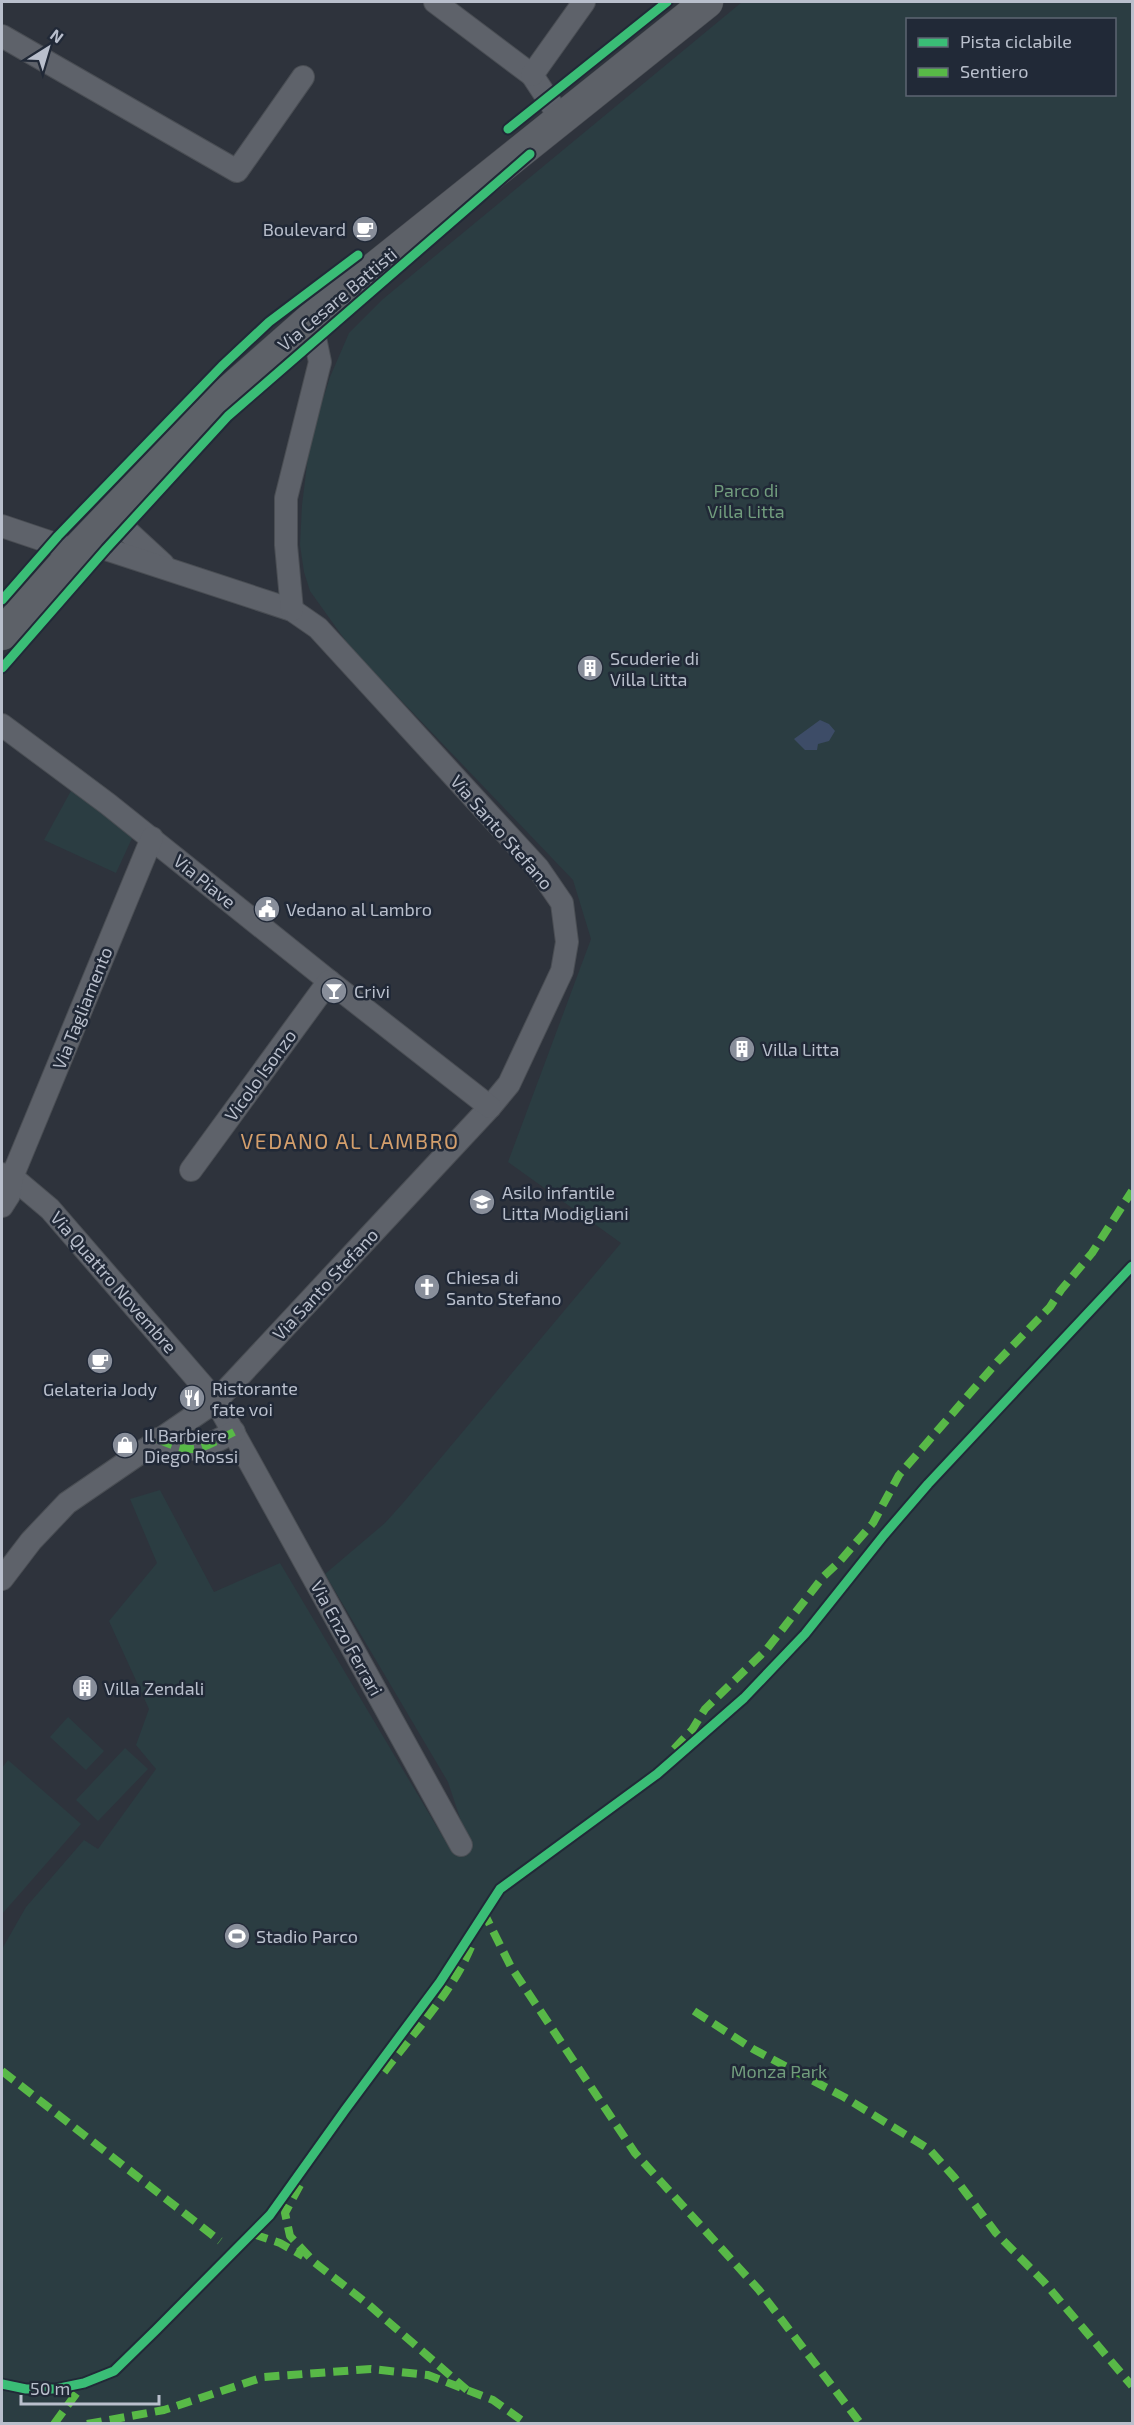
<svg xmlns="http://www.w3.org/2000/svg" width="1134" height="2425" viewBox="0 0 1134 2425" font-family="'Exo 2',sans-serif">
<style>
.green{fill:#2b3d42;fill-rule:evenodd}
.water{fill:#3d4c67}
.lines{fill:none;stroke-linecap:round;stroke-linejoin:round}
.street-casing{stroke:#4a4e54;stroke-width:24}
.secondary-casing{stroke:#4a4e54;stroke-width:33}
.street{stroke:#5e626a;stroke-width:22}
.secondary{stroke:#5d6168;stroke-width:32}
.quiet{stroke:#58b947;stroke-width:8;stroke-dasharray:15 8;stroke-linecap:butt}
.cycleway-casing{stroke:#212937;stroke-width:13}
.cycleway{stroke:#3abd76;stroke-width:9}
.labels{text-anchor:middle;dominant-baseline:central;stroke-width:5;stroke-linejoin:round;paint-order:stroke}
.poi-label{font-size:18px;fill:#b9bfcc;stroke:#212937;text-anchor:start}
.street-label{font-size:18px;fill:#b9bfcc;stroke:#212937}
.park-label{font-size:18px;fill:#719c7d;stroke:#212937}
.quarter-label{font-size:21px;letter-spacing:1.5px;fill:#d49f6c;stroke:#212937}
</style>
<rect width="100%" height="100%" fill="#2e333c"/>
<g class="green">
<path d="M742,2h390v2421l-1130,1v-475l24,-42 58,-67 14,9 58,-80 -20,-24 13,-36 -40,-88 48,-58 -27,-64 30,-9 54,102 66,-29 173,291 8,-9 7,-3 -20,-60 -123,-208 60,-51 18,-20 218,-260 -113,-81 83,-223 -18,-59 -223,-233 -40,-56 -6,-19 -4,-27 2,-40 8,-65 20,-63 19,-44 34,-34zM908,20h206v74h-206z"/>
<polygon points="72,789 133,836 116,873 44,840"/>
<polygon points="68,1717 104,1751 86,1770 50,1737"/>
<polygon points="125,1748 148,1769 98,1821 76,1800"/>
<polygon points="8,1760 81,1824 2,1914 2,1768"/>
</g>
<polygon class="water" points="820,720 829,724 835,731 829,741 818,744 817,750 805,750 794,739"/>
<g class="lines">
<g class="street-casing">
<g id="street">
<polyline points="435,2 532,75 561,119"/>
<polyline points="2,36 237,171 303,77"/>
<polyline points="532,75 584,2"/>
<polyline points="114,510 125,529 163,564"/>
<polyline points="2,526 76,551 106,549 292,610 318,628 538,868 562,903 567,942 562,971 509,1084 490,1107 216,1401 67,1503 31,1541 2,1579"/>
<polyline points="292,610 286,545 286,498 320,362 311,319"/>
<polyline points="2,725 108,804 329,981 490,1107"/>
<polyline points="191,1170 329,981"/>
<polyline points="2,1174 12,1177 50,1209 216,1401 461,1845"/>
<polyline points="2,1206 9,1195 12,1177 152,838"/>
<path d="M158,1439c37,17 40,11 76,-7"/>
</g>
</g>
<g class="secondary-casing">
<polyline id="secondary" points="2,634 76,551 226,394 311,319 707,2"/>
</g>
<use href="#street" class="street"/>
<use href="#secondary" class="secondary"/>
<g class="quiet">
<path d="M158,1439c37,17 40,11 76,-7"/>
<polyline points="674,1749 692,1730 705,1709 767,1649 823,1577 840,1561 873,1523 899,1475 998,1361 1050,1307 1061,1290 1092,1253 1132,1191"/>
<polyline points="483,1919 485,1915 511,1967 635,2153 759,2290 861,2424"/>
<polyline points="694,2011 753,2049 844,2097 929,2149 954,2177 996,2233 1044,2282 1132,2386"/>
<polyline points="2,2071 220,2241"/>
<path d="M384,2072c31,-41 67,-78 87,-125"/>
<polyline points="300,2185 285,2213 290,2236 314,2262 369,2305 467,2390"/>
<polyline points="253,2234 280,2243 303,2256"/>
<polyline points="54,2424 84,2383"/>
<polyline points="87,2424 164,2410 264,2377 371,2369 428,2375 493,2400 527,2424"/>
</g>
<g class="cycleway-casing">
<g id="cycleway">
<polyline points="508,129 667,2"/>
<polyline points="2,600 58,536 222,366 269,322 358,255"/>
<polyline points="2,668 106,549 228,416 530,154"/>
<polyline points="2,2384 26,2389 55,2389 84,2383 114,2371 156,2330 270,2215 345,2110 440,1982 500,1889 657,1774 744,1698 805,1634 884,1535 928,1484 1132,1266"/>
</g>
</g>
<use href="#cycleway" class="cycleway"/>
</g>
<defs>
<g id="cafe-disc" transform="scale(1.35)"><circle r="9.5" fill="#888e9a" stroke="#212937"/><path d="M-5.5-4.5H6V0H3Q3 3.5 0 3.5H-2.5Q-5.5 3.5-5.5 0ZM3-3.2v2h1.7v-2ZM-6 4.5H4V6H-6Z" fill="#fff"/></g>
<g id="building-disc" transform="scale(1.35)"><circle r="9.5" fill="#888e9a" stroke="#212937"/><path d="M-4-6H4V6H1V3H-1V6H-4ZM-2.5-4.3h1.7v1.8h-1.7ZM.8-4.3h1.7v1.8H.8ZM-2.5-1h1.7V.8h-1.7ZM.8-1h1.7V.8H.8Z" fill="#fff"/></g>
<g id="civic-disc" transform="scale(1.35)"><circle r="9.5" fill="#888e9a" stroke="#212937"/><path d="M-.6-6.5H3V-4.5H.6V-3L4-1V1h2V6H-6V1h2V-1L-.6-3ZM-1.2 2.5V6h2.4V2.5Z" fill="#fff"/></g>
<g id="bar-disc" transform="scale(1.35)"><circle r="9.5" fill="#888e9a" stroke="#212937"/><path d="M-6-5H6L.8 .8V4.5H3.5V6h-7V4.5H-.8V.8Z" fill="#fff"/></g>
<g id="school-disc" transform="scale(1.35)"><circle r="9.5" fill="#888e9a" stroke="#212937"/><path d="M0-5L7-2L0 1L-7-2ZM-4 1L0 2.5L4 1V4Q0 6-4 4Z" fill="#fff"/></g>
<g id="church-disc" transform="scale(1.35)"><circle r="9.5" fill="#888e9a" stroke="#212937"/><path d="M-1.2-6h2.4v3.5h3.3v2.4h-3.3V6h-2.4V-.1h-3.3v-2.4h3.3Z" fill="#fff"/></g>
<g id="restaurant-disc" transform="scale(1.35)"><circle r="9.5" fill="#888e9a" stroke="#212937"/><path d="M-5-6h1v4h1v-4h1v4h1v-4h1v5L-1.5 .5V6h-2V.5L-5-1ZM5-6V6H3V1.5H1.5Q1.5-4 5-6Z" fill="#fff"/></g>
<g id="shop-disc" transform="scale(1.35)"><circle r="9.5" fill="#888e9a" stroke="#212937"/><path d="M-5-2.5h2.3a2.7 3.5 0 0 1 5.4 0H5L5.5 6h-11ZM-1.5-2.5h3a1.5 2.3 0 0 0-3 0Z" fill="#fff"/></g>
<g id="stadium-disc" transform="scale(1.35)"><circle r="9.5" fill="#888e9a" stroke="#212937"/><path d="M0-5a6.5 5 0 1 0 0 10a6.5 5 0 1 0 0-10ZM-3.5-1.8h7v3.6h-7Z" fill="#fff"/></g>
</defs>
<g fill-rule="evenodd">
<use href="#cafe-disc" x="365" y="229"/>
<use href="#building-disc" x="590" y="668"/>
<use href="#civic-disc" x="267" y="909"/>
<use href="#bar-disc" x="334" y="991"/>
<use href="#building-disc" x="742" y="1049"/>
<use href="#school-disc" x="482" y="1202"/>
<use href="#church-disc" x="427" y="1287"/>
<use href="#cafe-disc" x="100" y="1361"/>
<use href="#restaurant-disc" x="192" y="1398"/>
<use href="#shop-disc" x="125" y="1445"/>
<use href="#building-disc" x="85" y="1688"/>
<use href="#stadium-disc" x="237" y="1936"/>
</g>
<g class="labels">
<g class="poi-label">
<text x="346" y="229" text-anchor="end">Boulevard</text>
<text x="610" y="658">Scuderie di<tspan x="610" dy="21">Villa Litta</tspan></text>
<text x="286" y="909">Vedano al Lambro</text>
<text x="354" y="991">Crivi</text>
<text x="762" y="1049">Villa Litta</text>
<text x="502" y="1192">Asilo infantile<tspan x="502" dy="21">Litta Modigliani</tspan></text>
<text x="446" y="1277">Chiesa di<tspan x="446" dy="21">Santo Stefano</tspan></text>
<text x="212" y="1388">Ristorante<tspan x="212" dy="21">fate voi</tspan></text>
<text x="100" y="1389" text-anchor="middle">Gelateria Jody</text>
<text x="144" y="1435">Il Barbiere<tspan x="144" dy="21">Diego Rossi</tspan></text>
<text x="104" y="1688">Villa Zendali</text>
<text x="256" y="1936">Stadio Parco</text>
</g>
<g class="street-label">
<text transform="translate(337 299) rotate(-40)">Via Cesare Battisti</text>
<text transform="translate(502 832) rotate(49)">Via Santo Stefano</text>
<text transform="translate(205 881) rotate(39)">Via Piave</text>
<text transform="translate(82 1008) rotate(-68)">Via Tagliamento</text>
<text transform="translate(260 1075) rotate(-54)">Vicolo Isonzo</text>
<text transform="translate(114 1282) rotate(49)">Via Quattro Novembre</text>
<text transform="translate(325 1284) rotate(-47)">Via Santo Stefano</text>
<text transform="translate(347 1638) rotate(61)">Via Enzo Ferrari</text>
</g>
<g class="park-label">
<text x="746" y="490">Parco di<tspan x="746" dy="21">Villa Litta</tspan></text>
<text x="779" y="2071">Monza Park</text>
</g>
<g class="quarter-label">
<text x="350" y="1140">VEDANO AL LAMBRO</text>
</g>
</g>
<rect width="1134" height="2425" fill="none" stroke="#b9bfcc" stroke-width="6"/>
<rect x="906" y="18" width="210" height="78" fill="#212937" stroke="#5e6573" stroke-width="1.5"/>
<rect x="918" y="38" width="30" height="9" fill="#3abd76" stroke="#5e6573" stroke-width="1.5"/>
<text x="960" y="48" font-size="18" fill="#b9bfcc">Pista ciclabile</text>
<rect x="918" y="68" width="30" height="9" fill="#58b947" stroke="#5e6573" stroke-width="1.5"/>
<text x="960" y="78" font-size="18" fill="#b9bfcc">Sentiero</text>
<g transform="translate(48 48) rotate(37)" stroke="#212937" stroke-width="4.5" paint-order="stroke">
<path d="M0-4.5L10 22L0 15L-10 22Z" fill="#b9bfcc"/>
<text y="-9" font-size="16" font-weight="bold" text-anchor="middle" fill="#b9bfcc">N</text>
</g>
<path d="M21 2395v9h138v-9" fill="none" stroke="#b9bfcc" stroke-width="3"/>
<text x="30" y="2395" font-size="18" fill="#b9bfcc" stroke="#212937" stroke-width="4.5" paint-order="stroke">50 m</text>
</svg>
